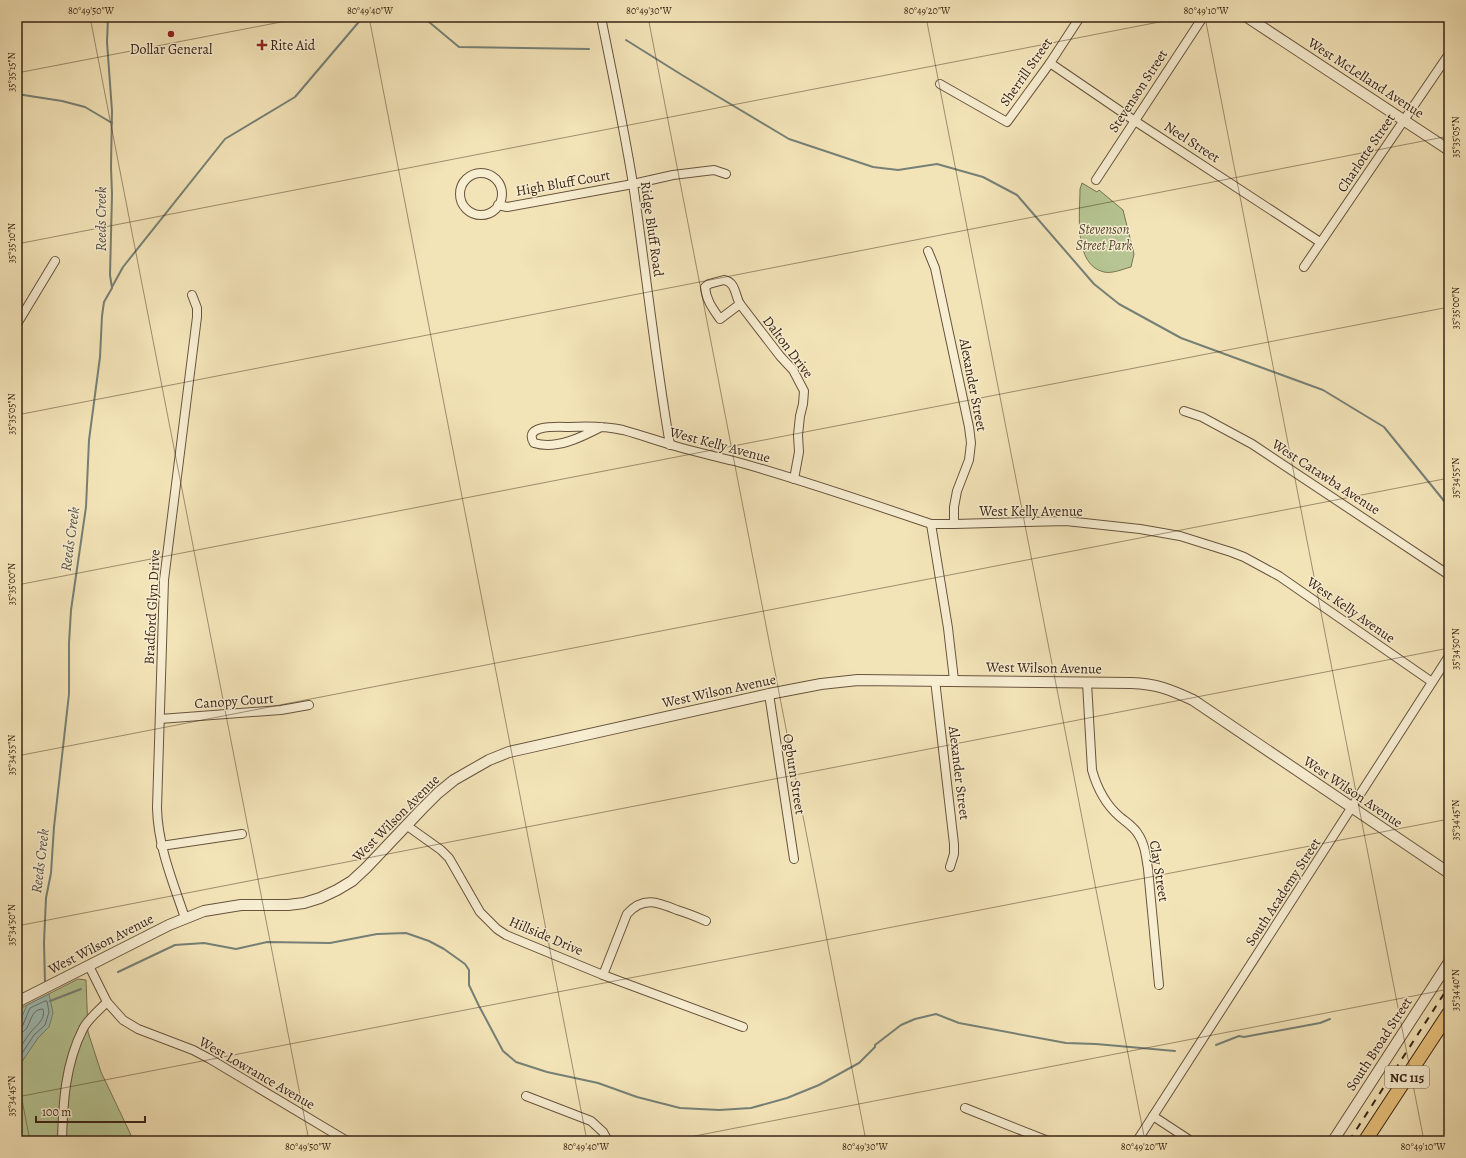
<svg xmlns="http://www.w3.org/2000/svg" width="1466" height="1158" viewBox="0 0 1466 1158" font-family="Alegreya,serif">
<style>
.green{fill:#b6c593;stroke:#787454}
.water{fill:#9ebdb7;stroke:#768076}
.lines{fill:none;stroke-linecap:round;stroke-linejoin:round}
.shore{stroke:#6c7066;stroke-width:1}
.stream{stroke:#768076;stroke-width:2}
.minor-casing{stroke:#68543e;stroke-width:10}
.tertiary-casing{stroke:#68543e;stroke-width:12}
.primary-casing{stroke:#392415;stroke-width:15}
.minor{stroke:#f7edd1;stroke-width:8}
.tertiary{stroke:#f7edd1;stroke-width:10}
.primary{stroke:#eac27c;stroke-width:13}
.rail{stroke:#392415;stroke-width:2;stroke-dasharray:7 7;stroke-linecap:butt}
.ticks{fill:none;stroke:#392415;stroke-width:1;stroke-opacity:0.45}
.poi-dot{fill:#8f2418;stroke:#f7edd1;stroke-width:1.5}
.labels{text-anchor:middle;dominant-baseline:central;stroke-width:3;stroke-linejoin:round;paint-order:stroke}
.shield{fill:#f7edd1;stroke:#72604d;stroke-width:1}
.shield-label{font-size:13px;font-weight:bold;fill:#392415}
.poi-label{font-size:14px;fill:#392415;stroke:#f7edd1;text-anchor:start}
.street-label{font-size:14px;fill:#392415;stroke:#f7edd1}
.park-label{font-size:14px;font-style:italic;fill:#584c34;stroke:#f7edd1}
.water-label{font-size:15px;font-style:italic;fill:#575246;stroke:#f7edd1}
.neatline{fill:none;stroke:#392415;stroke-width:1.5}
.ticks-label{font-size:10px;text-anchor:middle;fill:#392415}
</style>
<rect width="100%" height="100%" fill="#f3e4b8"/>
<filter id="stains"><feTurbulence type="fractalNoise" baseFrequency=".005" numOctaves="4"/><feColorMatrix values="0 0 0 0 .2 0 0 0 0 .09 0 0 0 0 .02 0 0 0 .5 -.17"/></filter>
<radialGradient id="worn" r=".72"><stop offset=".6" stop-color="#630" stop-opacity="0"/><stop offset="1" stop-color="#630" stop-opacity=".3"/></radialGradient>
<g class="green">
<path d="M1082,183l15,9 2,-2 24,20 11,44 -3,13c-8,2 -19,7 -27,5 -31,-7 -24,-59 -24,-83z"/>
<polygon points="78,979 86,980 88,1032 101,1072 130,1133 133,1141 17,1141 17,1010"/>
</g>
<polygon class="water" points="49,994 53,1013 49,1027 38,1038 17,1069 17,1028 27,1005"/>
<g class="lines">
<g class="shore">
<polyline points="17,1029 22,1027 30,1008 45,1001 47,1001 49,1012 45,1025 34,1035 17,1061"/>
<path d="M17,1034c16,-1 10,-25 26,-25 3,11 -7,16 -13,24 -5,6 -8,13 -13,19"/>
</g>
<g class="stream">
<polyline points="423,17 459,47 589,49"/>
<polyline points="626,40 682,75 789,139 873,167 898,170 937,164 983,177 1017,195 1094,284 1119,304 1181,338 1323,390 1384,427 1449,507"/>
<polyline points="17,94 62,101 85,107 112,123"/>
<polyline points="112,287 123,267 225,139 295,97 363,17"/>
<polyline points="118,972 175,945 204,943 236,949 267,942 330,943 377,934 406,933 429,941 444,949 465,964 469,970 469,985 479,1006 503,1051 516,1062 547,1072 598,1083 637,1097 680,1108 719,1110 751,1108 787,1098 819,1085 859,1063 875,1047 875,1045 901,1025 915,1019 936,1014 959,1023 1066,1043 1096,1044 1175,1051"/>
<polyline points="45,983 44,942 46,898 51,873 54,827 69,694 69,643 71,610 86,507 89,440 100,357 102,316 104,302 112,288 110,275 112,194 111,167 112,111 107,42 108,17"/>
<polyline points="50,1001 81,989"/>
<polyline points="1216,1045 1239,1036 1244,1037 1320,1023 1330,1019"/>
</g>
<g class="minor-casing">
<g id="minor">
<path d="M601,17c11,55 23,111 32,167 13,87 22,174 37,261"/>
<polyline points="1050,63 1135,121 1320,242"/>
<polyline points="940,84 1007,122 1050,63 1080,17"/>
<circle cx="481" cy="194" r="21"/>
<polyline points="1096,180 1203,17"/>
<polyline points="498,205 507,207 633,184 673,175 714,170 726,174"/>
<polyline points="928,251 935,268 969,427 971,443 969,460 957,491 954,507 954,524"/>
<polyline points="1304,267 1449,54"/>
<path d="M724,280c12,2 11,16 16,24l-20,15c-7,-10 -14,-19 -15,-32l4,-3z"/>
<polyline points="740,304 780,356 793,370 804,391 803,404 800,416 798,435 799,452 794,479"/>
<polyline points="17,324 55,261"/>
<polyline points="1184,411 1202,417 1252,444 1449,575"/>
<path d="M601,427c-19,10 -45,23 -67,16 -12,-19 26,-16 35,-16 18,-1 36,-1 54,3 18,5 35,11 52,16 20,6 40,10 59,15 66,18 132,41 197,63h23l112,-3 74,8 40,7 51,16 13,5 35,19 153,106"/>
<polyline points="931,524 948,628 954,680"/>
<polyline points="935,680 954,844 954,854 950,867"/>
<path d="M1087,683l5,87c5,18 14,35 28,47 6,5 14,10 18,17 7,10 8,23 10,35l11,116"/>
<polyline points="769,694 794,859"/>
<polyline points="160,719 281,710 309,705"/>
<polyline points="406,825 441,850 449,858 480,912 497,929 506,935 603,975 743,1027"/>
<polyline points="161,846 242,834"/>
<path d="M185,918c-12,-36 -27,-71 -28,-110l7,-228 33,-263v-9l-5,-13"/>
<polyline points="89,966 107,1002 123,1020 138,1029 193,1050 210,1059 347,1141"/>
<path d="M603,975l24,-61c16,-18 31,-12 50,-4 10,3 20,7 29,11"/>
<polyline points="526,1096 591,1121 603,1132 608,1141"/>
<polyline points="965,1108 1048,1141"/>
<polyline points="1153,1116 1191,1141"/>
<path d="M62,1141c1,-37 3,-77 21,-112 4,-9 17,-20 24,-27"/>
<polyline points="1137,1141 1449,656"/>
</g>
</g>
<g class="tertiary-casing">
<g id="tertiary">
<polyline points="1247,17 1449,150"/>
<path d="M17,1002l152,-77 35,-14 37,-6h47l16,-2 16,-5 17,-8 15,-9 14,-13 55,-58 17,-17 16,-13 35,-20 20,-8 260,-58 52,-10 37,-4 273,3c26,1 38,6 62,17l256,173"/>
<polyline points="1333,1141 1449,962"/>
</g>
</g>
<g class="primary-casing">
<polyline id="primary" points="1365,1141 1449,1013"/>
</g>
<use href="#minor" class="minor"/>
<use href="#tertiary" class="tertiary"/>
<use href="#primary" class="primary"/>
<polyline class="rail" points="1349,1141 1449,986"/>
</g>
<path class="ticks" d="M90,17l219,1124M369,17l218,1124M648,17l218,1124M926,17l219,1124M1205,17l219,1124M17,73l290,-56M17,244l1168,-227M17,415l1432,-279M17,585l1432,-278M17,756l1432,-278M17,926l1432,-278M17,1074l13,67M17,1097l1432,-278M669,1141l780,-152"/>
<g class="poi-dot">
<circle cx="171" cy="34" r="4"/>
<path d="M260 39h4v4h4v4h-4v4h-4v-4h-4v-4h4z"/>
</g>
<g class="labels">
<rect class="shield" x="1385" y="1066" width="44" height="22" rx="3"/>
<g class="shield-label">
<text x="1407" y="1077">NC 115</text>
</g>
<g class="poi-label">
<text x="270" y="45">Rite Aid</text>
<text x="171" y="49" text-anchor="middle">Dollar General</text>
</g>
<g class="street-label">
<text transform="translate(1026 72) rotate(-55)">Sherrill Street</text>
<text transform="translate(1366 78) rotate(33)">West McLelland Avenue</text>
<text transform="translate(1138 91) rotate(-57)">Stevenson Street</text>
<text transform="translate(1192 142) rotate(33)">Neel Street</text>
<text transform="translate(1366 153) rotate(-56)">Charlotte Street</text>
<text transform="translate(563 183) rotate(-10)">High Bluff Court</text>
<text transform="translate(652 229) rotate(82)">Ridge Bluff Road</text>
<text transform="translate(788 347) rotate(53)">Dalton Drive</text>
<text transform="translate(973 385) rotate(79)">Alexander Street</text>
<text transform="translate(720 445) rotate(15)">West Kelly Avenue</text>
<text transform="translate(1326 477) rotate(33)">West Catawba Avenue</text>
<text x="1031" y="511">West Kelly Avenue</text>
<text transform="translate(152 607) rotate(-87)">Bradford Glyn Drive</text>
<text transform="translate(1351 610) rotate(35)">West Kelly Avenue</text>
<text transform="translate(1044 668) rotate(1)">West Wilson Avenue</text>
<text transform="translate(719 691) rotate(-12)">West Wilson Avenue</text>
<text transform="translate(234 701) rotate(-4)">Canopy Court</text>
<text transform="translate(959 773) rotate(83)">Alexander Street</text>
<text transform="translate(794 774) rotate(81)">Ogburn Street</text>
<text transform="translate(1353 792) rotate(34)">West Wilson Avenue</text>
<text transform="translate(396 818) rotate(-45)">West Wilson Avenue</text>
<text transform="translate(1159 871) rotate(81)">Clay Street</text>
<text transform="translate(1283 892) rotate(-57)">South Academy Street</text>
<text transform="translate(546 936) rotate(23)">Hillside Drive</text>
<text transform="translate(101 944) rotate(-27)">West Wilson Avenue</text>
<text transform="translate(1379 1044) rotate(-57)">South Broad Street</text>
<text transform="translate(257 1073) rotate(30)">West Lowrance Avenue</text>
</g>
<g class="park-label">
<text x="1104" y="229">Stevenson<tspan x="1104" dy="16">Street Park</tspan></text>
</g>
<g class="water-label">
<text transform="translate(101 219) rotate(-90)">Reeds Creek</text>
<text transform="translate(70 539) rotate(-82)">Reeds Creek</text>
<text transform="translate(40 861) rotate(-83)">Reeds Creek</text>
</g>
</g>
<rect width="1466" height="1158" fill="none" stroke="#f3e4b8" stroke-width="44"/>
<path d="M36 1116v6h109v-6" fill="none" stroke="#392415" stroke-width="2"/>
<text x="42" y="1116" font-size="12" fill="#392415" stroke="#f7edd1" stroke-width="3" paint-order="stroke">100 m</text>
<rect x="22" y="22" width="1422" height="1114" class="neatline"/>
<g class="ticks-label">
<text x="91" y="14">80°49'50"W</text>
<text x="370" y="14">80°49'40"W</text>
<text x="649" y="14">80°49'30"W</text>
<text x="927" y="14">80°49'20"W</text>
<text x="1206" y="14">80°49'10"W</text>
<text transform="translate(11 72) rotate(-90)" y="4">35°35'15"N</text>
<text transform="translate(1455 137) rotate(-90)" y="4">35°35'05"N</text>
<text transform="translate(11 243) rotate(-90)" y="4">35°35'10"N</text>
<text transform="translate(1455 308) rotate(-90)" y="4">35°35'00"N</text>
<text transform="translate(11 414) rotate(-90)" y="4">35°35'05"N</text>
<text transform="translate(1455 478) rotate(-90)" y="4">35°34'55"N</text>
<text transform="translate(11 584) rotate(-90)" y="4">35°35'00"N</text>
<text transform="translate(1455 649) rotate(-90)" y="4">35°34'50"N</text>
<text transform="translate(11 755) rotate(-90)" y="4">35°34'55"N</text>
<text transform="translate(1455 820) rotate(-90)" y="4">35°34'45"N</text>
<text transform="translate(11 925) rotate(-90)" y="4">35°34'50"N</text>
<text transform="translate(1455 990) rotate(-90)" y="4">35°34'40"N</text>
<text transform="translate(11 1096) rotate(-90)" y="4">35°34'45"N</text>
<text x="308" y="1150">80°49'50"W</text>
<text x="586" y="1150">80°49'40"W</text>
<text x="865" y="1150">80°49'30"W</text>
<text x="1144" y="1150">80°49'20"W</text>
<text x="1423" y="1150">80°49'10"W</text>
</g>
<rect width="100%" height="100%" filter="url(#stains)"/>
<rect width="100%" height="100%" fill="url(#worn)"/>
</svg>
